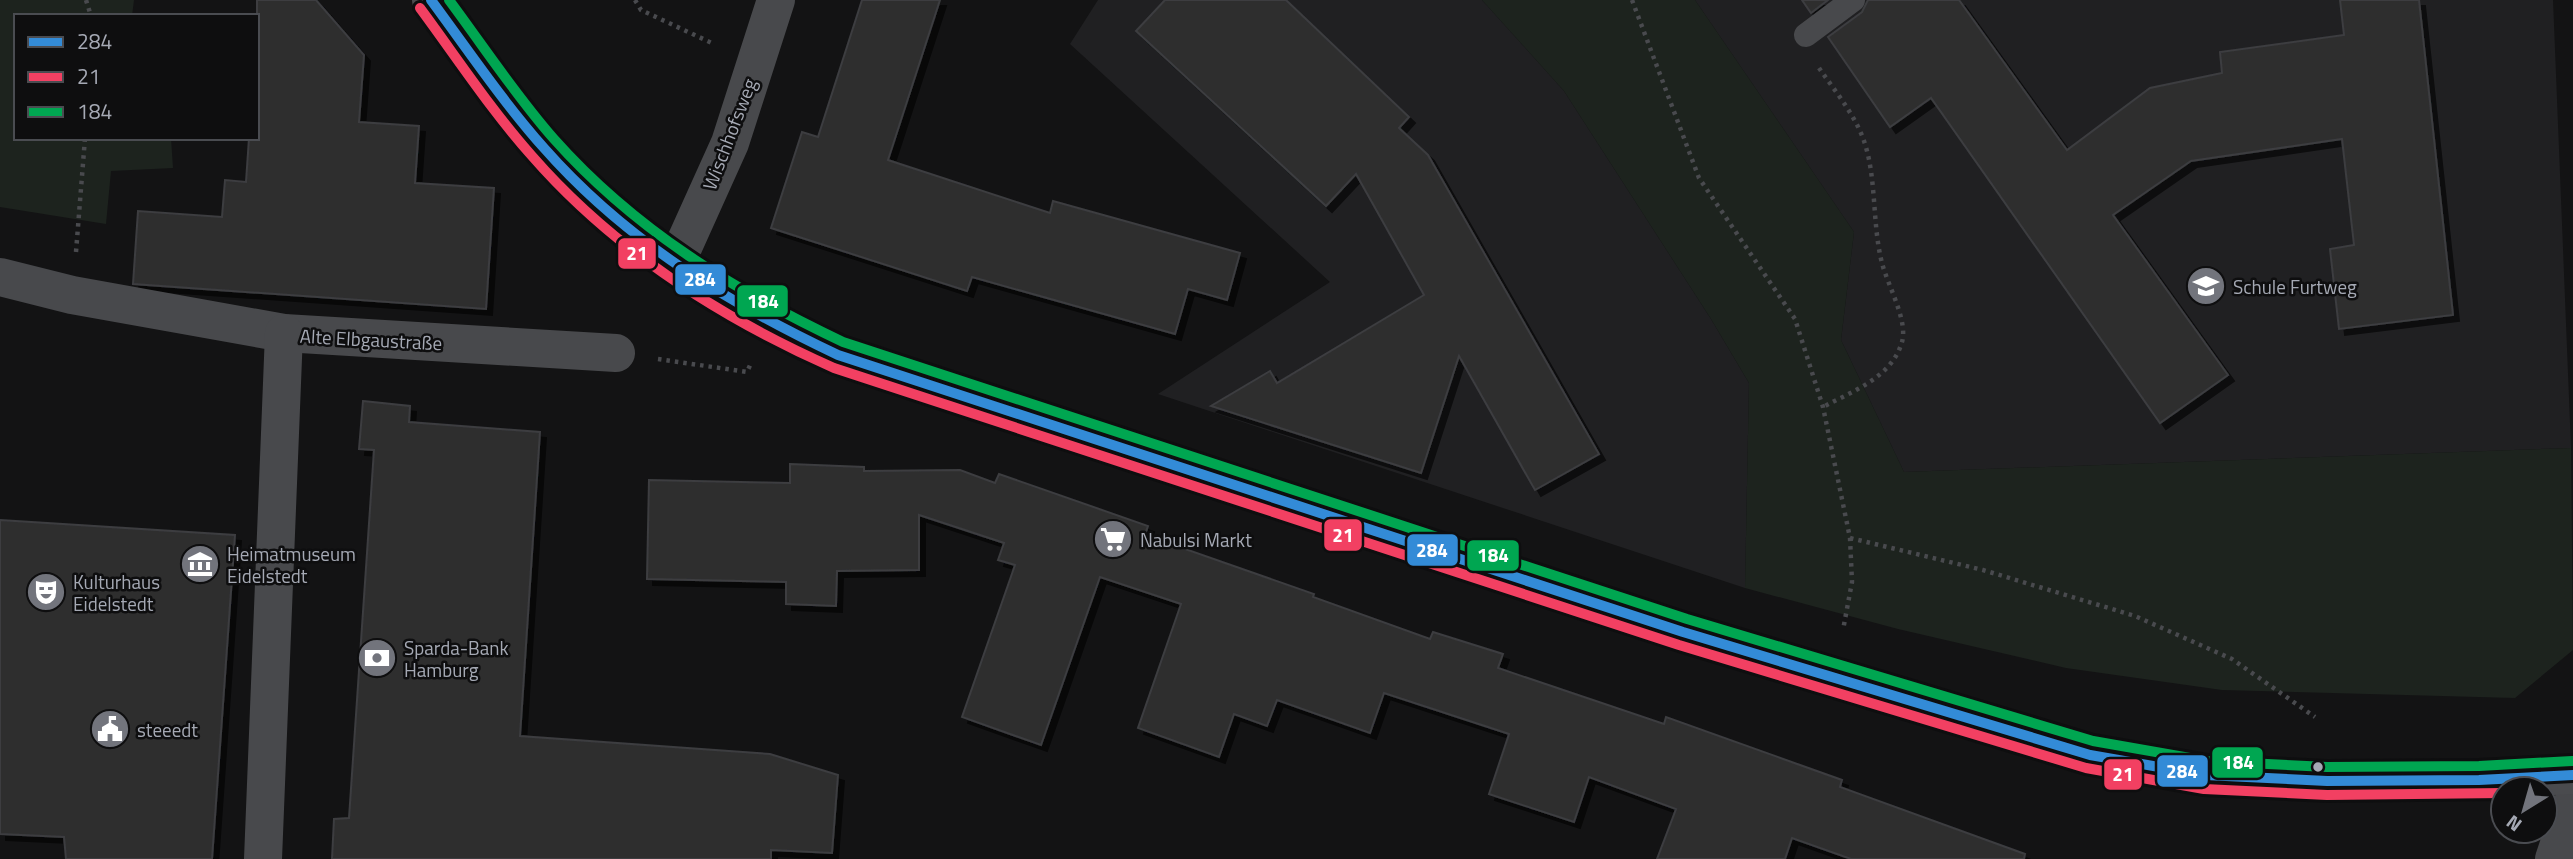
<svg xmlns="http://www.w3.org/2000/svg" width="2573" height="859" viewBox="0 0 2573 859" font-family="'Titillium Web',sans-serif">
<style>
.built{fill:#202022}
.green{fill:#1d231e}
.building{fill:#2e2e2f;stroke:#3c3d40;stroke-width:2;filter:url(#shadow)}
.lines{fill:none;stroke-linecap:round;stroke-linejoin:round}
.path{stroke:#494a4e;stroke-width:4.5;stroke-dasharray:3.5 5;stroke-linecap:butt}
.lane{stroke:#48494c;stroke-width:24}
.street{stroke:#48494c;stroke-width:38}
.primary{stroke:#4a4b4e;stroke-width:38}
.bus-1-casing{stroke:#0e0e0f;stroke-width:16}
.bus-2-casing{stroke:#0e0e0f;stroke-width:16}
.bus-3-casing{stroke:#0e0e0f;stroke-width:16}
.bus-1{stroke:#338bd7;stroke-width:10}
.bus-2{stroke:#f24062;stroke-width:10}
.bus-3{stroke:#00a651;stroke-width:10}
.bus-dot{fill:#a5a9b4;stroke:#0e0e0f;stroke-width:2.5}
.labels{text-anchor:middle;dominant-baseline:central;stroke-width:5;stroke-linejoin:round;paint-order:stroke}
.street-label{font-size:19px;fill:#a5a9b4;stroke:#0e0e0f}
.poi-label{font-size:19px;fill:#a5a9b4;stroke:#0e0e0f;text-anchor:start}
.line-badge{stroke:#0e0e0f;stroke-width:2.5}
.badge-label{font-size:19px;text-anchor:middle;font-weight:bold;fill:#fff}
</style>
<defs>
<filter id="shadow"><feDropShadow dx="6" dy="6" stdDeviation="0" flood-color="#0009"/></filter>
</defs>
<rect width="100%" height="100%" fill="#131314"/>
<g class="built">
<polygon points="1098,0 1482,0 1564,91 1711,319 1749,383 1745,588 1158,394 1330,282 1070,44"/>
<polygon points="1695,0 2553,0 2571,448 1904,472 1841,340 1854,232"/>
</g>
<g class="green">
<polygon points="0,0 134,0 132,16 16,16 16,138 171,138 173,168 111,171 106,224 0,207"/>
<polygon points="1482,0 1695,0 1854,232 1841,340 1904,472 2571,448 2573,650 2515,698 2222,690 2066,668 1898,629 1745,588 1749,383 1711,319 1564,91"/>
</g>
<g class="building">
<polygon points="257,0 316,0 364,55 359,122 419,126 415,183 494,188 486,309 133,284 138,211 222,217 225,180 246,182 249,138 257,138"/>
<polygon points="862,0 940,0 888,160 1050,213 1053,201 1240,253 1227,300 1188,289 1175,334 972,277 967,291 771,228 802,132 818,137"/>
<polygon points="1165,0 1286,0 1409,117 1399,128 1428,155 1599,454 1535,490 1459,356 1421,473 1211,406 1270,371 1277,383 1424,295 1356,174 1326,206 1136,31"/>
<polygon points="1802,0 1828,0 1811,13"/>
<polygon points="1868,0 1959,0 2067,150 2150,88 2222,73 2220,52 2344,35 2340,0 2419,0 2453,315 2339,329 2330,249 2354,245 2342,139 2191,161 2113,215 2228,375 2160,423 1931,98 1890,127 1828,37 1862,12"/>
<polygon points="363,401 410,406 409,422 540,432 520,736 770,754 838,775 832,853 771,850 771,859 332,859 334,819 349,818 374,450 359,449"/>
<polygon points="790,464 864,467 864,471 960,470 995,483 999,474 1148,526 1145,535 1314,594 1313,597 1430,639 1433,632 1503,654 1498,668 1664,724 1666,717 1842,780 1840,787 2025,854 2024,859 1851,859 1792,838 1785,859 1657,859 1676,809 1589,777 1574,822 1489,794 1509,734 1384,693 1370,733 1277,700 1267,726 1234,714 1219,757 1138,728 1181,604 1100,577 1041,745 962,717 1015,565 998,560 1004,543 919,515 919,570 837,571 836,606 786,604 786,582 647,579 649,480 790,483"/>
<polygon points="0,520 235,535 212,859 66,859 64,837 0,834"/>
</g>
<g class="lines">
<g class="path">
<polyline points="86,0 91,16"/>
<polyline points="635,0 641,10 714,44"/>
<polyline points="1632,0 1699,178 1795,319 1823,407 1850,538 1852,582 1843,630"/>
<path d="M1819,68c14,20 31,41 41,63 18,39 11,90 22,132 6,24 28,60 19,82 -11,33 -50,47 -78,62"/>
<polyline points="76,252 85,138"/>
<polyline points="658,359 747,372 751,363"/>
<polyline points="1850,538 1983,570 2135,616 2232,659 2315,717"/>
</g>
<polyline class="lane" points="1806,35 1853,0"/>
<g class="street">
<polyline points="675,265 730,143 776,0"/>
<polyline points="0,277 72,295 284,333 616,353"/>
<polyline points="263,859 284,333"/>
<polyline points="2554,859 2573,802"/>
</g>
<path class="primary" d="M431,0c43,56 82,118 131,168 61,62 132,114 208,155 22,12 45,21 68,32l845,277 407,123 115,20 122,6 152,-1 94,-5"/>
<g class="bus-1-casing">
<path id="bus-1" d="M431,0c37,50 72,102 113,148 82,93 184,155 294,207l845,277 407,123 115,20 122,6 152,-1 94,-5"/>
</g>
<g class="bus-2-casing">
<path id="bus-2" d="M420,8c37,50 71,102 112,148 82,94 189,162 302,212l845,277 407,123 118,21 123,6 176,-2"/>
</g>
<g class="bus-3-casing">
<path id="bus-3" d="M449,0c35,47 67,96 105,139 81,91 181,152 289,203l844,277 406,122 114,20 120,6 152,-1 93,-5"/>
</g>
<use href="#bus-1" class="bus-1"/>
<use href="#bus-2" class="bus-2"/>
<use href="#bus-3" class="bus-3"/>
</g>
<defs>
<g id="school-disc" transform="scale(2.0125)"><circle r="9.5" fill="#72747c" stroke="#0e0e0f"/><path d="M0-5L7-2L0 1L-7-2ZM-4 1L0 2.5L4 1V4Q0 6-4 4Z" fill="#fff"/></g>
<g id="supermarket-disc" transform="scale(2.0125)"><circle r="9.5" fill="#72747c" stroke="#0e0e0f"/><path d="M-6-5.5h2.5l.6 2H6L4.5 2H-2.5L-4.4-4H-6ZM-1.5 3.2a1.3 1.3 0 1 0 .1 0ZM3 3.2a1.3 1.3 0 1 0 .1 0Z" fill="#fff"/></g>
<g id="museum-disc" transform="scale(2.0125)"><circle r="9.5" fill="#72747c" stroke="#0e0e0f"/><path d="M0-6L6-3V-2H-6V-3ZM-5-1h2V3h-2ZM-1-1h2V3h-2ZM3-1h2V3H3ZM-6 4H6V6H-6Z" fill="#fff"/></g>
<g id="theatre-disc" transform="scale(2.0125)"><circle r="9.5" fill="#72747c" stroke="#0e0e0f"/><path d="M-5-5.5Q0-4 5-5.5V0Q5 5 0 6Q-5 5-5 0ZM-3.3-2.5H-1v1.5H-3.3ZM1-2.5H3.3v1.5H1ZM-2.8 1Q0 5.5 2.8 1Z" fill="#fff"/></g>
<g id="bank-disc" transform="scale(2.0125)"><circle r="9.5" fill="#72747c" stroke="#0e0e0f"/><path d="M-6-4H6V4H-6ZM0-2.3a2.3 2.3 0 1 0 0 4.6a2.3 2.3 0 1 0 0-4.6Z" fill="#fff"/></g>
<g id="civic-disc" transform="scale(2.0125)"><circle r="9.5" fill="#72747c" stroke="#0e0e0f"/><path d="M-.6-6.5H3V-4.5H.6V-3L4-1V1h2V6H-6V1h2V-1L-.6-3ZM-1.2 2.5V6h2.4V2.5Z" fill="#fff"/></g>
</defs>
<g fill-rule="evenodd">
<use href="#school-disc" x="2206" y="286"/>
<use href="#supermarket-disc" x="1113" y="539"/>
<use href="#museum-disc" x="200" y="564"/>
<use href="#theatre-disc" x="46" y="592"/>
<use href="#bank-disc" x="377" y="658"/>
<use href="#civic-disc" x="110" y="729"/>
</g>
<circle class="bus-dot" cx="2318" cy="767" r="6"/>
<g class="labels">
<g class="street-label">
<text transform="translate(729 134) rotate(-69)">Wischhofsweg</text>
<text transform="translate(371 339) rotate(3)">Alte Elbgaustraße</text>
</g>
<g class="poi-label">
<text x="2233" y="286">Schule Furtweg</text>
<text x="1140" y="539">Nabulsi Markt</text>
<text x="227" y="553">Heimatmuseum<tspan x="227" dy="22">Eidelstedt</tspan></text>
<text x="73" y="581">Kulturhaus<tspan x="73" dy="22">Eidelstedt</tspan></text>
<text x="404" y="647">Sparda-Bank<tspan x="404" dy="22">Hamburg</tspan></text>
<text x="137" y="729">steeedt</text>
</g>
</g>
<g class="line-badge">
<rect x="617" y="237" width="40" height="33" rx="7" fill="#f24062"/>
<rect x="674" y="263" width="53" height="33" rx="7" fill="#338bd7"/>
<rect x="736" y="284" width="53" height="34" rx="7" fill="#00a651"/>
<rect x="1323" y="518" width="40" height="34" rx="7" fill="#f24062"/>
<rect x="1406" y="533" width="53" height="34" rx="7" fill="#338bd7"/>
<rect x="1466" y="539" width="54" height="33" rx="7" fill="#00a651"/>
<rect x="2211" y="746" width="53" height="33" rx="7" fill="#00a651"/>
<rect x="2156" y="754" width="53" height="34" rx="7" fill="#338bd7"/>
<rect x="2103" y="758" width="40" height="33" rx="7" fill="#f24062"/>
</g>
<g class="badge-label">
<text x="637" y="260">21</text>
<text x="700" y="286">284</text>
<text x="763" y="308">184</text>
<text x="1343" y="542">21</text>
<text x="1432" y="557">284</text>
<text x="1493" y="562">184</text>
<text x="2238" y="769">184</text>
<text x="2182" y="778">284</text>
<text x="2123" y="781">21</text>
</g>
<rect x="14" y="14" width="245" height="126" fill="#0e0e0f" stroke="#4a4c51" stroke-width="2"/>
<rect x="28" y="37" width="35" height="10" fill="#338bd7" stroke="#4a4c51" stroke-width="2"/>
<text x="77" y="49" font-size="21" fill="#a5a9b4">284</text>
<rect x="28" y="72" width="35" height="10" fill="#f24062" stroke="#4a4c51" stroke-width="2"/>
<text x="77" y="84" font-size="21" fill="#a5a9b4">21</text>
<rect x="28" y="107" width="35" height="10" fill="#00a651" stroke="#4a4c51" stroke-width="2"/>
<text x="77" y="119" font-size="21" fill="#a5a9b4">184</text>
<g transform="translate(2524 810) rotate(217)"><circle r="33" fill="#0e0e0f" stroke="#4a4c51" stroke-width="2"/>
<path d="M0-5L12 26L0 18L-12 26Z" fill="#72747c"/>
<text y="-10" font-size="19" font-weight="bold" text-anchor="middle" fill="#a5a9b4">N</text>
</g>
</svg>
